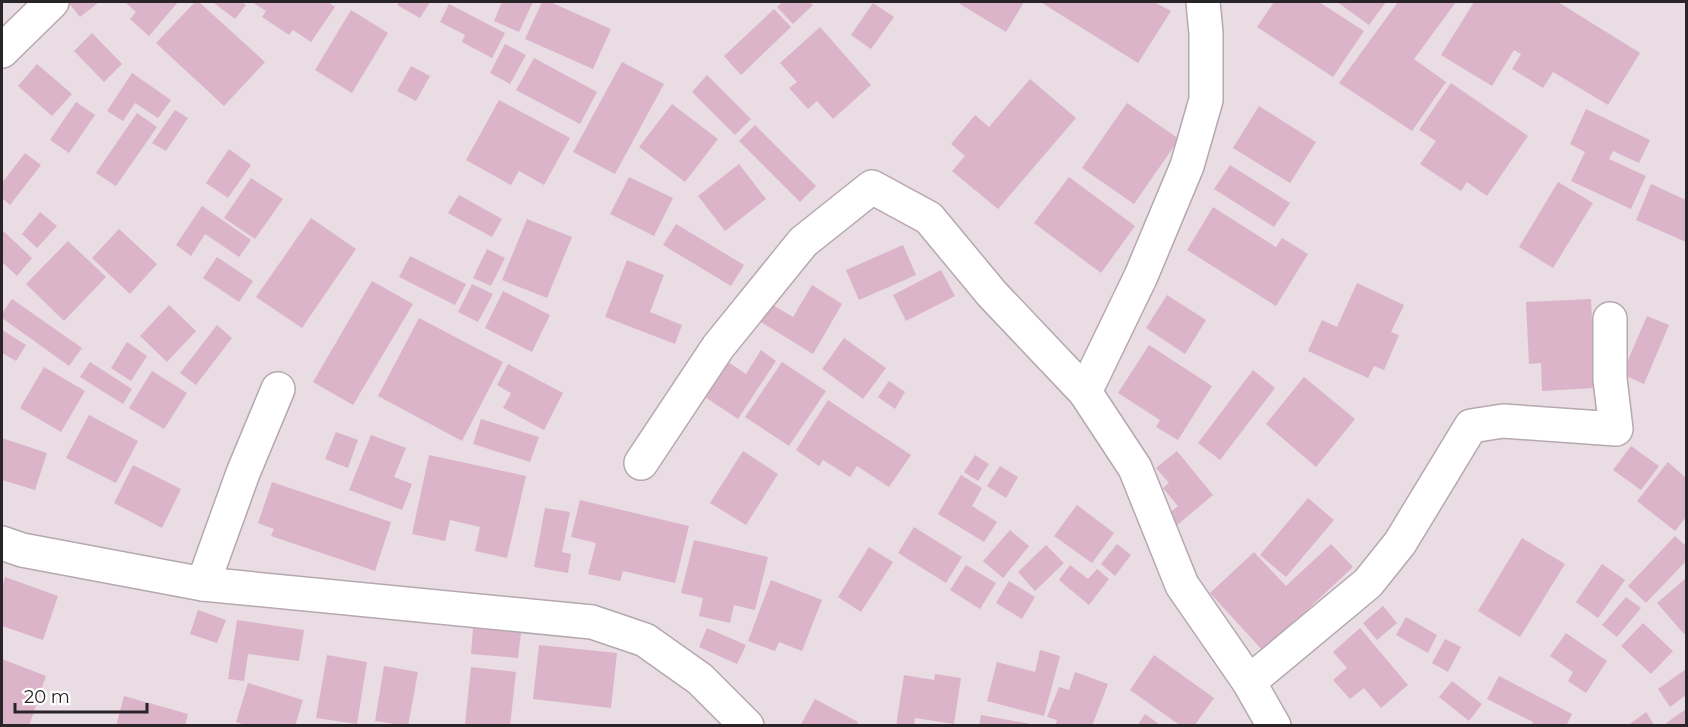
<svg xmlns="http://www.w3.org/2000/svg" width="1688" height="727" viewBox="0 0 1688 727" font-family="Montserrat,sans-serif">
<style>
.building{fill:#dbb4ca}
.lines{fill:none;stroke-linecap:round;stroke-linejoin:round}
.minor-casing{stroke:#b5a8af;stroke-width:36}
.minor{stroke:#fff;stroke-width:33}
</style>
<rect width="100%" height="100%" fill="#e9dce3"/>
<g class="building">
<polygon points="70,2 99,2 80,17 69,3"/>
<polygon points="125,2 178,2 149,36 130,19 136,12"/>
<polygon points="195,2 199,2 265,62 224,106 156,43"/>
<polygon points="215,2 242,2 246,5 235,19 214,3"/>
<polygon points="252,2 328,2 335,7 311,42 293,30 289,35 262,17 266,11"/>
<polygon points="399,2 430,2 420,18 397,5"/>
<polygon points="502,2 533,2 519,32 494,21"/>
<polygon points="542,2 550,2 611,29 593,69 525,39"/>
<polygon points="783,2 809,2 813,5 793,24 777,7"/>
<polygon points="961,2 1024,2 1006,32 960,4"/>
<polygon points="1043,2 1154,2 1171,11 1138,63 1042,3"/>
<polygon points="1274,2 1319,2 1364,31 1333,77 1257,27"/>
<polygon points="1337,2 1386,2 1369,25"/>
<polygon points="1398,2 1456,2 1414,59 1446,82 1412,131 1339,83"/>
<polygon points="1474,2 1558,2 1640,53 1608,105 1553,72 1543,88 1512,69 1521,54 1514,50 1492,86 1441,55"/>
<polygon points="873,3 894,17 871,49 851,35"/>
<polygon points="449,4 505,33 492,58 462,42 465,35 440,22"/>
<polygon points="774,9 791,27 741,75 724,56"/>
<polygon points="351,10 388,33 352,93 315,70"/>
<polygon points="820,27 871,85 833,119 817,101 808,109 789,88 797,82 780,63"/>
<polygon points="92,33 122,64 104,82 74,51"/>
<polygon points="505,44 526,55 510,84 490,73"/>
<polygon points="534,58 597,92 580,124 516,90"/>
<polygon points="622,62 664,84 615,174 573,152"/>
<polygon points="37,64 72,94 52,116 18,86"/>
<polygon points="411,66 430,76 416,101 397,91"/>
<polygon points="132,73 171,100 158,118 135,103 123,121 107,111"/>
<polygon points="707,75 751,119 735,135 692,92"/>
<polygon points="1030,79 1076,118 998,209 952,171 965,156 951,144 975,115 989,127"/>
<polygon points="1451,83 1528,136 1487,196 1467,182 1461,191 1420,164 1436,141 1419,130"/>
<polygon points="499,100 570,138 544,185 519,171 511,185 466,160"/>
<polygon points="76,102 95,115 69,153 50,140"/>
<polygon points="1127,103 1179,139 1134,204 1082,168"/>
<polygon points="672,104 718,139 685,182 639,147"/>
<polygon points="1259,106 1316,142 1290,183 1233,148"/>
<polygon points="1586,109 1650,140 1639,163 1613,151 1609,159 1646,176 1631,209 1571,181 1585,152 1570,144"/>
<polygon points="175,110 188,118 166,151 152,143"/>
<polygon points="137,113 157,127 116,186 96,173"/>
<polygon points="755,125 816,186 800,202 739,141"/>
<polygon points="229,149 251,165 228,198 206,183"/>
<polygon points="25,153 41,165 10,205 2,198 2,183"/>
<polygon points="739,164 766,199 725,231 698,196"/>
<polygon points="1230,165 1290,203 1274,227 1214,189"/>
<polygon points="629,177 673,198 654,236 610,214"/>
<polygon points="1069,177 1135,226 1101,273 1034,223"/>
<polygon points="251,178 283,199 255,239 224,218"/>
<polygon points="1558,182 1593,203 1553,268 1519,247"/>
<polygon points="1651,184 1686,200 1686,242 1636,220"/>
<polygon points="459,195 502,219 492,237 448,213"/>
<polygon points="202,206 251,240 239,257 205,234 191,256 176,245"/>
<polygon points="1213,207 1276,247 1282,238 1308,254 1276,306 1187,250"/>
<polygon points="40,212 57,226 37,248 22,234"/>
<polygon points="311,218 356,249 302,328 256,297"/>
<polygon points="527,219 572,237 547,298 502,280"/>
<polygon points="676,224 744,265 731,286 663,245"/>
<polygon points="119,229 157,264 130,294 92,258"/>
<polygon points="2,230 32,258 17,276 2,262"/>
<polygon points="68,241 106,277 64,321 26,284"/>
<polygon points="903,245 916,275 859,300 846,270"/>
<polygon points="487,249 505,258 491,286 473,278"/>
<polygon points="410,256 466,284 455,305 399,277"/>
<polygon points="217,257 253,281 239,302 203,278"/>
<polygon points="627,260 664,275 650,312 682,325 675,344 605,317"/>
<polygon points="941,270 955,296 906,321 893,295"/>
<polygon points="372,281 413,304 353,405 313,382"/>
<polygon points="1357,283 1404,305 1391,332 1399,335 1384,370 1374,366 1368,378 1308,351 1322,320 1337,327"/>
<polygon points="472,284 493,294 478,322 458,312"/>
<polygon points="812,285 842,304 813,354 756,319 766,301 793,317"/>
<polygon points="503,291 550,315 532,352 485,328"/>
<polygon points="1167,295 1206,320 1185,354 1146,328"/>
<polygon points="12,299 82,348 69,366 2,318 2,313"/>
<polygon points="1591,299 1595,388 1542,391 1541,363 1529,364 1526,302"/>
<polygon points="169,305 196,331 167,362 140,336"/>
<polygon points="1647,316 1669,325 1644,384 1622,374"/>
<polygon points="419,318 503,362 462,441 378,396"/>
<polygon points="217,325 232,338 196,385 180,373"/>
<polygon points="2,330 26,345 16,361 2,353"/>
<polygon points="844,338 886,368 863,399 822,369"/>
<polygon points="127,342 147,356 131,381 111,368"/>
<polygon points="1149,345 1212,386 1178,440 1156,427 1160,420 1118,393"/>
<polygon points="761,350 776,361 738,419 705,397 728,362 746,374"/>
<polygon points="90,362 132,389 123,404 80,377"/>
<polygon points="782,362 826,391 789,446 745,417"/>
<polygon points="508,364 563,393 544,430 503,408 511,393 497,385"/>
<polygon points="44,367 85,391 61,432 20,408"/>
<polygon points="1253,370 1275,388 1220,460 1198,443"/>
<polygon points="152,371 187,393 164,429 129,408"/>
<polygon points="1304,377 1355,419 1316,467 1266,424"/>
<polygon points="889,381 905,392 895,409 878,397"/>
<polygon points="828,400 911,455 889,487 857,466 850,477 823,460 819,466 796,450"/>
<polygon points="89,415 138,441 116,483 66,458"/>
<polygon points="481,419 539,437 530,462 473,444"/>
<polygon points="336,432 358,440 348,468 325,459"/>
<polygon points="371,435 406,448 394,477 412,484 402,510 349,490"/>
<polygon points="2,438 47,453 35,490 2,480"/>
<polygon points="1631,446 1659,466 1641,490 1613,470"/>
<polygon points="743,451 778,474 746,525 710,503"/>
<polygon points="1177,451 1213,495 1177,525 1168,514 1178,506 1163,488 1169,483 1156,468"/>
<polygon points="429,455 526,476 507,558 475,551 480,527 450,520 445,541 412,534"/>
<polygon points="975,455 989,464 978,481 964,472"/>
<polygon points="1668,462 1686,478 1686,517 1675,531 1637,501"/>
<polygon points="133,465 181,489 162,528 114,503"/>
<polygon points="1000,466 1018,477 1006,498 987,486"/>
<polygon points="961,475 982,488 972,506 997,522 984,542 938,514"/>
<polygon points="272,482 391,522 375,571 271,536 274,529 258,523"/>
<polygon points="1308,498 1334,520 1286,577 1260,555"/>
<polygon points="580,500 689,526 675,583 623,571 620,581 588,574 596,543 571,537"/>
<polygon points="1077,505 1114,533 1092,563 1054,536"/>
<polygon points="545,508 570,512 562,552 571,554 568,573 534,567"/>
<polygon points="914,527 962,557 946,583 898,553"/>
<polygon points="1010,530 1029,546 1003,578 983,561"/>
<polygon points="1675,536 1686,546 1686,561 1646,603 1628,586"/>
<polygon points="1522,538 1565,564 1520,637 1478,611"/>
<polygon points="694,540 768,557 755,610 734,605 730,623 699,616 703,598 681,593"/>
<polygon points="1117,544 1131,555 1115,576 1101,564"/>
<polygon points="1331,544 1353,567 1263,651 1210,593 1254,552 1286,586"/>
<polygon points="1046,545 1064,563 1035,591 1018,572"/>
<polygon points="869,547 893,562 861,612 838,597"/>
<polygon points="1602,564 1625,580 1598,618 1576,602"/>
<polygon points="966,565 996,583 980,609 950,590"/>
<polygon points="1070,565 1088,579 1097,569 1109,579 1089,605 1059,580"/>
<polygon points="5,577 58,596 43,640 2,626 2,588"/>
<polygon points="1686,578 1686,632 1684,634 1657,603"/>
<polygon points="771,580 822,600 802,651 779,642 775,651 748,641"/>
<polygon points="1009,581 1035,597 1022,619 996,603"/>
<polygon points="1626,597 1641,608 1617,637 1602,625"/>
<polygon points="1383,606 1397,623 1377,640 1363,623"/>
<polygon points="198,610 226,620 217,643 190,634"/>
<polygon points="1406,617 1437,635 1428,653 1396,635"/>
<polygon points="237,620 304,630 299,661 248,654 244,681 228,679"/>
<polygon points="1643,623 1673,651 1651,674 1621,646"/>
<polygon points="473,628 521,633 518,658 471,654"/>
<polygon points="707,628 746,645 737,664 699,647"/>
<polygon points="1360,628 1408,685 1381,708 1364,688 1350,699 1333,680 1347,668 1333,652"/>
<polygon points="1566,633 1607,661 1586,693 1568,681 1573,672 1550,656"/>
<polygon points="1445,639 1461,647 1448,672 1432,663"/>
<polygon points="539,645 617,653 611,708 533,699"/>
<polygon points="1040,650 1060,656 1044,716 987,701 997,662 1035,672"/>
<polygon points="327,655 367,662 357,724 316,718"/>
<polygon points="1154,655 1214,698 1194,726 1181,726 1130,690"/>
<polygon points="2,659 46,676 29,726 2,724"/>
<polygon points="384,666 418,672 408,726 375,721"/>
<polygon points="471,667 516,672 510,726 465,724"/>
<polygon points="1686,669 1686,695 1670,707 1658,689"/>
<polygon points="1075,672 1108,684 1092,726 1055,726 1057,720 1047,717 1059,687 1069,690"/>
<polygon points="935,674 961,678 954,724 915,718 914,726 896,726 904,675 934,680"/>
<polygon points="1499,676 1572,714 1566,726 1532,726 1533,722 1487,699"/>
<polygon points="1452,681 1482,704 1469,721 1439,697"/>
<polygon points="248,683 303,700 295,726 249,726 236,722"/>
<polygon points="124,696 188,714 185,726 116,726"/>
<polygon points="815,699 858,722 856,726 800,726"/>
<polygon points="1686,709 1686,726 1662,726"/>
<polygon points="1646,712 1655,726 1627,726"/>
<polygon points="1145,714 1162,726 1137,726"/>
<polygon points="981,715 1031,724 1031,726 979,726"/>
</g>
<g class="lines">
<g class="minor-casing">
<g id="minor">
<polyline points="2,51 52,2"/>
<polyline points="1085,392 1141,276 1187,166 1206,100 1206,33 1203,2"/>
<polyline points="641,463 718,347 803,242 872,187 929,218 992,294 1085,392 1135,468 1182,585 1249,682 1274,726"/>
<polyline points="2,543 22,550 203,584 592,622 645,640 700,679 747,726"/>
<polyline points="203,584 243,473 278,389"/>
<polyline points="1249,682 1368,583 1400,543 1471,426 1503,421 1616,429 1610,379 1610,319"/>
</g>
</g>
<use href="#minor" class="minor"/>
</g>
<rect width="1688" height="727" fill="none" stroke="#292427" stroke-width="6"/>
<path d="M15 703v9h132v-9" fill="none" stroke="#292427" stroke-width="3"/>
<text x="24" y="703" font-size="18" fill="#292427" stroke="#ffffff" stroke-width="4.5" paint-order="stroke">20 m</text>
</svg>
